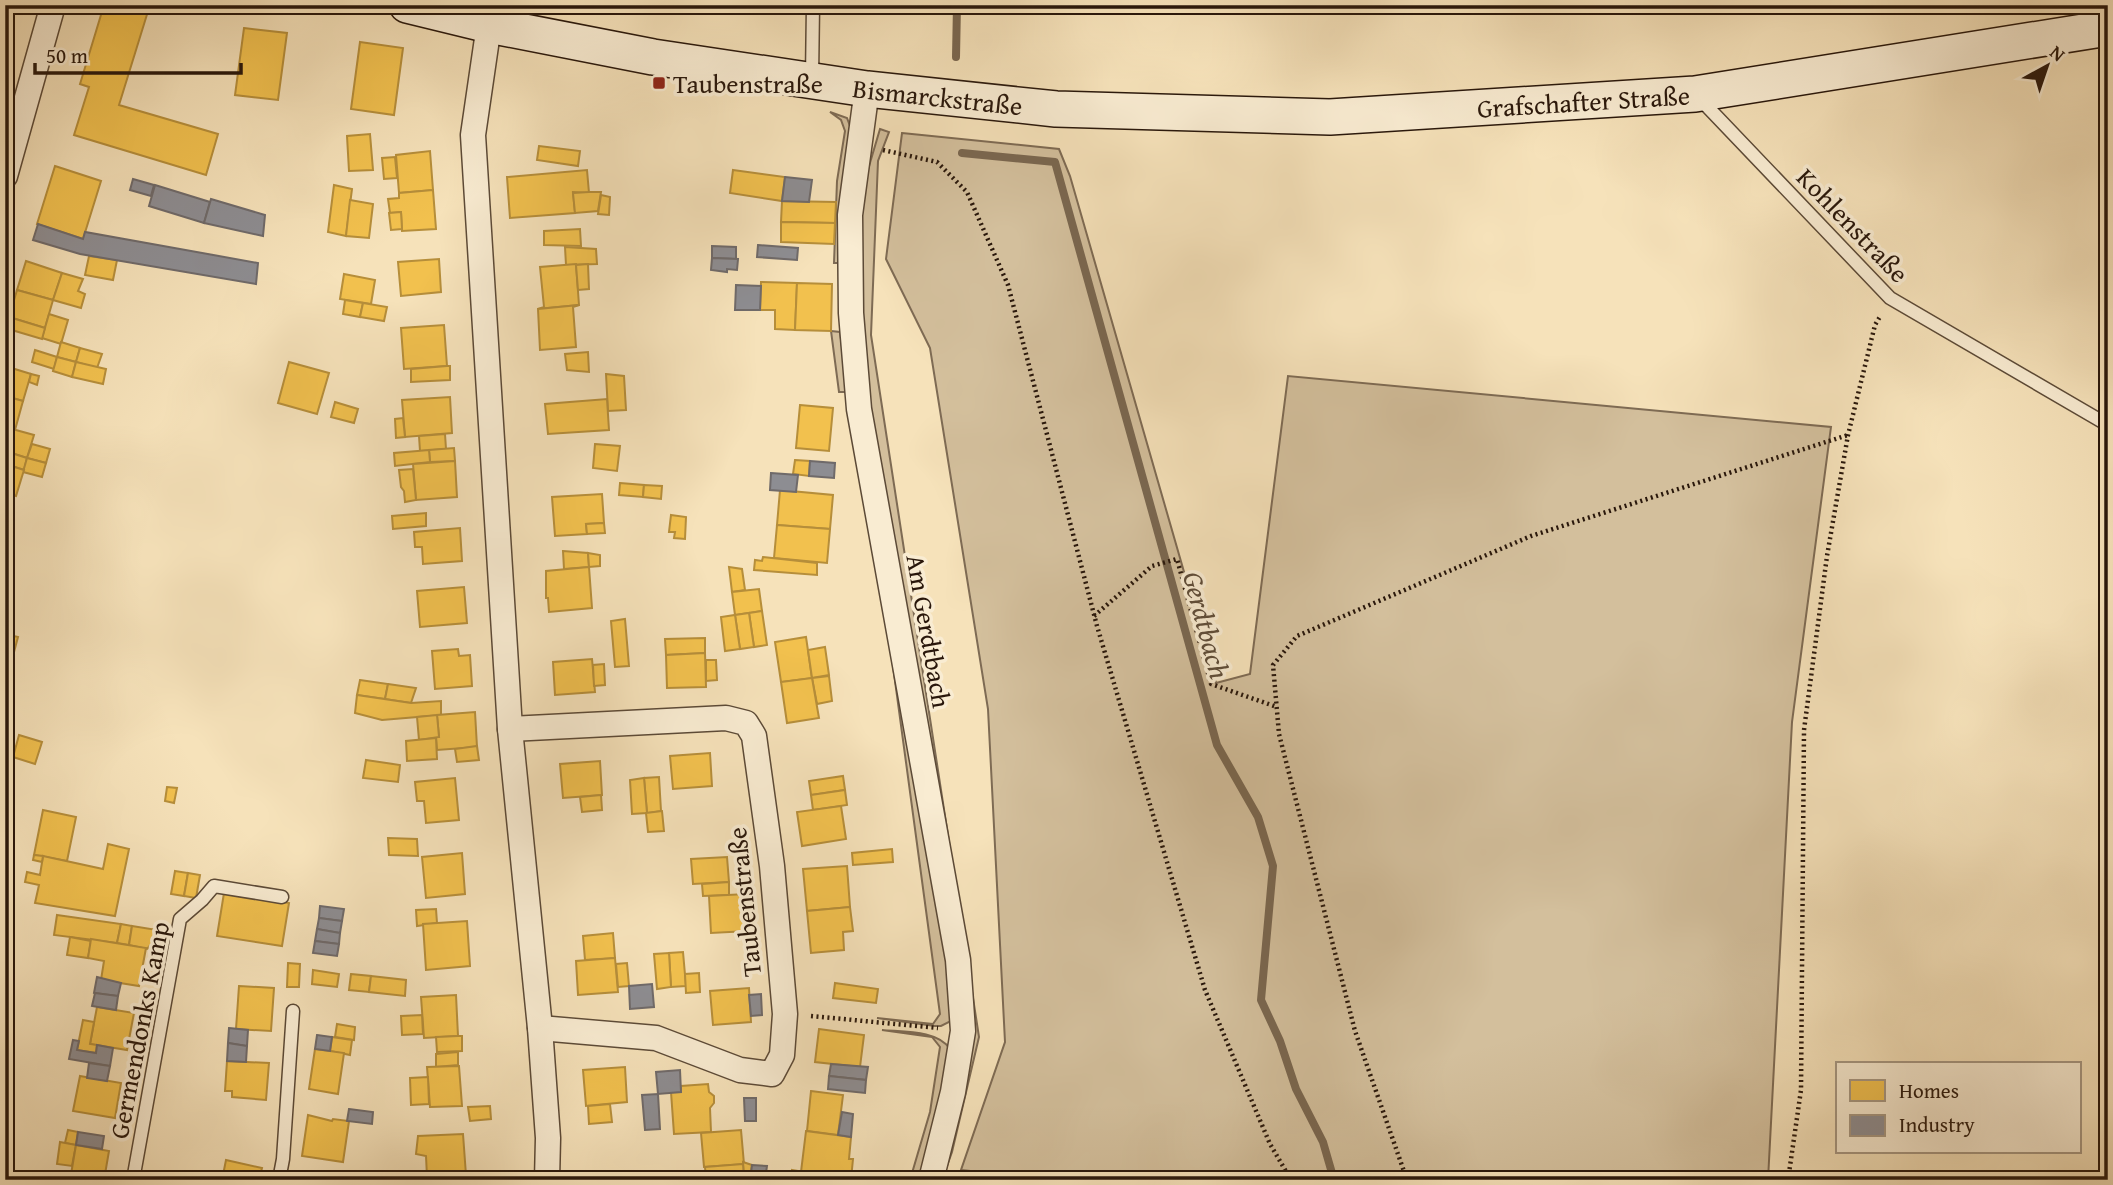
<svg xmlns="http://www.w3.org/2000/svg" width="2113" height="1185" viewBox="0 0 2113 1185" font-family="'Gentium Book Plus',serif">
<style>
.green{fill:#d3bf9c;stroke:#7e6b54;stroke-width:2}
.homes{fill:#f2c14e;stroke:#b68e3a;stroke-width:2}
.industry{fill:#8d8d92;stroke:#6f6a6a;stroke-width:2}
.lines{fill:none;stroke-linecap:round;stroke-linejoin:round}
.stream{stroke:#7a6750;stroke-width:8}
.service-casing{stroke:#5c4a37;stroke-width:15}
.minor-casing{stroke:#5c4a37;stroke-width:27}
.secondary-casing{stroke:#29170b;stroke-width:38}
.path{stroke:#29170b;stroke-width:4.5;stroke-dasharray:2 3.5;stroke-linecap:butt}
.service{stroke:#f9ecd2;stroke-width:12}
.minor{stroke:#f9ecd2;stroke-width:24}
.secondary{stroke:#f9ecd2;stroke-width:35}
.poi-dot{fill:#8f2418;stroke:#f9ecd2;stroke-width:2.5}
.labels{text-anchor:middle;dominant-baseline:central;stroke-width:7;stroke-linejoin:round;paint-order:stroke}
.poi-label{font-size:26px;fill:#29170b;stroke:#f9ecd2;text-anchor:start}
.street-label{font-size:26px;fill:#29170b;stroke:#f9ecd2}
.water-label{font-size:28px;font-style:italic;fill:#5f4d39;stroke:#f9ecd2}
</style>
<rect width="100%" height="100%" fill="#f6e2ba"/>
<filter id="stains"><feTurbulence type="fractalNoise" baseFrequency=".00286" numOctaves="4"/><feColorMatrix values="0 0 0 0 .2 0 0 0 0 .09 0 0 0 0 .02 0 0 0 .5 -.17"/></filter>
<radialGradient id="worn" r=".72"><stop offset=".6" stop-color="#630" stop-opacity="0"/><stop offset="1" stop-color="#630" stop-opacity=".3"/></radialGradient>
<g class="green">
<polygon points="830,112 847,118 850,126 841,263 834,263 837,181 845,131 841,120"/>
<polygon points="880,129 889,132 878,161 871,335 979,1037 952,1152 942,1180 964,1062 861,346 861,217 867,173"/>
<polygon points="902,133 1059,149 1070,176 1216,683 1250,674 1288,376 1831,427 1792,722 1768,1180 1057,1180 961,1170 1005,1042 988,709 930,348 886,259"/>
<polygon points="831,331 840,332 848,392 839,392"/>
<polygon points="883,592 947,940 951,1021 941,1026 935,1026 877,1018 933,1024 940,1014"/>
<path d="M882,1030c21,2 56,0 68,19l-25,131h-15l20,-68 10,-65 -8,-10z"/>
</g>
<g class="homes">
<polygon points="104,5 140,5 149,8 119,105 218,134 206,175 74,135 89,87 80,84"/>
<polygon points="244,28 287,33 278,100 235,95"/>
<polygon points="360,42 403,48 394,115 351,109"/>
<polygon points="370,134 373,170 349,171 347,136"/>
<polygon points="539,146 580,151 578,166 537,160"/>
<polygon points="430,151 433,190 399,193 396,155"/>
<polygon points="395,157 397,178 384,179 382,158"/>
<polygon points="55,166 101,181 83,239 37,224"/>
<polygon points="587,170 589,193 573,192 575,213 510,218 507,177"/>
<polygon points="733,170 785,177 782,201 730,193"/>
<polygon points="334,185 352,189 346,236 328,232"/>
<polygon points="433,190 436,229 402,231 401,212 390,213 388,199 399,198 399,193"/>
<polygon points="589,192 601,192 598,211 575,213 573,193"/>
<polygon points="601,195 610,197 609,215 598,214"/>
<polygon points="350,200 373,204 369,238 346,236"/>
<polygon points="782,201 836,202 835,223 781,222"/>
<polygon points="401,212 402,229 391,230 389,213"/>
<polygon points="781,222 835,223 834,244 781,242"/>
<polygon points="580,229 581,246 544,245 544,231"/>
<polygon points="565,247 596,249 597,264 566,265"/>
<polygon points="89,256 117,260 113,280 85,275"/>
<polygon points="439,259 441,292 401,296 398,262"/>
<polygon points="26,261 62,273 53,300 17,290"/>
<polygon points="576,264 579,305 538,309 544,307 540,267"/>
<polygon points="588,264 589,289 578,290 576,265"/>
<polygon points="62,273 83,279 78,291 85,294 81,308 53,300"/>
<polygon points="344,274 375,280 371,304 340,299"/>
<polygon points="761,282 797,283 795,330 775,329 775,310 760,310"/>
<polygon points="797,283 832,284 831,331 795,330"/>
<polygon points="17,290 53,300 45,328 9,317"/>
<polygon points="345,300 363,303 360,317 343,314"/>
<polygon points="363,303 387,307 384,321 360,317"/>
<polygon points="579,305 573,307 576,347 540,350 538,309"/>
<polygon points="49,314 68,320 61,344 42,338"/>
<polygon points="9,317 45,328 42,339 5,328"/>
<polygon points="444,325 447,366 404,369 401,328"/>
<polygon points="61,342 80,348 76,362 57,357"/>
<polygon points="80,348 102,354 97,368 76,362"/>
<polygon points="35,350 57,357 54,369 32,362"/>
<polygon points="588,352 589,372 567,370 565,354"/>
<polygon points="57,357 76,362 72,377 53,371"/>
<polygon points="76,362 106,369 103,384 72,377"/>
<polygon points="289,362 329,373 317,414 278,403"/>
<polygon points="5,366 31,374 23,401 5,396"/>
<polygon points="447,366 450,366 450,380 411,382 411,369"/>
<polygon points="31,374 39,376 37,385 29,382"/>
<polygon points="606,374 624,376 626,410 608,411"/>
<polygon points="5,396 23,401 15,430 5,427"/>
<polygon points="450,397 452,433 405,437 402,400"/>
<polygon points="607,399 609,430 548,434 545,404"/>
<polygon points="335,402 358,409 354,423 331,417"/>
<polygon points="800,405 833,408 829,451 796,448"/>
<polygon points="403,418 405,437 396,438 395,419"/>
<polygon points="5,427 34,435 27,458 5,451"/>
<polygon points="445,434 446,449 420,451 419,436"/>
<polygon points="32,444 50,449 46,463 27,458"/>
<polygon points="595,444 620,446 617,471 593,468"/>
<polygon points="454,448 455,461 430,462 429,450"/>
<polygon points="429,450 430,462 395,466 394,453"/>
<polygon points="5,451 27,458 24,470 5,464"/>
<polygon points="27,458 46,463 42,477 23,472"/>
<polygon points="795,460 810,461 809,476 793,474"/>
<polygon points="455,461 457,497 416,500 413,464"/>
<polygon points="5,464 24,470 16,496 5,493"/>
<polygon points="413,469 416,500 405,502 404,491 401,487 399,470"/>
<polygon points="620,483 644,485 643,497 619,495"/>
<polygon points="644,485 662,486 661,499 643,497"/>
<polygon points="780,490 833,495 830,529 777,525"/>
<polygon points="602,494 604,523 586,524 587,534 555,536 552,497"/>
<polygon points="426,513 426,526 393,529 392,516"/>
<polygon points="671,515 686,517 685,539 674,538 675,532 669,532"/>
<polygon points="5,519 13,522 6,546 5,546"/>
<polygon points="604,523 605,533 587,534 586,524"/>
<polygon points="777,525 830,529 827,563 774,558"/>
<polygon points="460,528 462,561 423,564 422,547 415,547 414,532"/>
<polygon points="563,551 588,553 589,567 564,569"/>
<polygon points="588,553 600,555 600,566 589,567"/>
<polygon points="763,557 817,563 817,575 754,570 755,560 762,561"/>
<polygon points="589,567 592,608 549,612 548,598 546,598 546,571"/>
<polygon points="729,567 742,569 745,590 732,592"/>
<polygon points="464,587 467,623 420,627 417,591"/>
<polygon points="759,589 762,611 735,615 732,592"/>
<polygon points="762,611 767,645 754,647 749,613"/>
<polygon points="749,613 754,647 740,649 735,615"/>
<polygon points="735,615 740,649 725,651 721,617"/>
<polygon points="625,619 629,666 615,667 611,621"/>
<polygon points="5,634 18,637 14,652 5,650"/>
<polygon points="806,637 812,678 781,682 775,642"/>
<polygon points="705,638 705,653 666,655 665,639"/>
<polygon points="825,647 829,675 812,678 808,650"/>
<polygon points="458,649 459,656 470,655 472,686 435,689 432,651"/>
<polygon points="705,653 706,687 667,688 666,655"/>
<polygon points="592,659 595,692 555,695 553,662"/>
<polygon points="706,660 716,660 717,680 706,681"/>
<polygon points="604,664 605,685 594,686 593,665"/>
<polygon points="829,676 832,701 817,704 812,678"/>
<polygon points="812,678 819,718 787,723 781,682"/>
<polygon points="360,680 388,684 385,699 357,695"/>
<polygon points="388,684 416,688 411,703 385,699"/>
<polygon points="357,695 411,703 441,701 441,715 382,720 355,713"/>
<polygon points="475,712 477,747 437,750 436,737 439,737 437,715"/>
<polygon points="437,715 439,737 419,740 417,717"/>
<polygon points="19,735 42,742 35,764 13,757"/>
<polygon points="436,738 437,759 407,761 406,741"/>
<polygon points="477,746 479,760 457,762 455,749"/>
<polygon points="710,753 712,786 673,789 670,756"/>
<polygon points="366,760 400,765 398,782 363,778"/>
<polygon points="600,761 602,795 563,798 560,764"/>
<polygon points="843,776 845,790 811,795 809,781"/>
<polygon points="659,777 661,811 647,813 644,778"/>
<polygon points="455,778 459,820 426,823 424,801 417,801 415,782"/>
<polygon points="644,778 647,813 632,814 630,780"/>
<polygon points="167,787 177,788 174,803 165,801"/>
<polygon points="845,790 847,805 813,810 811,795"/>
<polygon points="601,795 602,810 582,812 580,797"/>
<polygon points="841,806 846,839 802,846 797,812"/>
<polygon points="43,810 76,817 67,861 34,855"/>
<polygon points="662,811 664,831 648,832 646,813"/>
<polygon points="388,838 417,839 418,856 389,855"/>
<polygon points="108,844 129,849 115,916 35,903 39,885 25,882 27,872 40,875 43,856 103,869"/>
<polygon points="892,849 893,862 853,865 852,853"/>
<polygon points="462,853 465,894 426,898 422,857"/>
<polygon points="34,855 43,856 42,862 33,860"/>
<polygon points="727,857 729,882 693,884 691,859"/>
<polygon points="847,866 850,907 807,911 803,869"/>
<polygon points="175,871 188,873 184,896 171,894"/>
<polygon points="188,873 200,875 196,898 184,896"/>
<polygon points="729,882 729,895 703,896 702,884"/>
<polygon points="224,893 289,903 282,946 217,936"/>
<polygon points="746,894 748,931 711,933 709,896"/>
<polygon points="850,907 853,931 843,932 844,950 811,953 807,911"/>
<polygon points="436,909 437,923 417,926 416,910"/>
<polygon points="57,915 121,924 117,943 54,935"/>
<polygon points="467,921 470,966 426,970 423,924"/>
<polygon points="121,924 132,926 129,945 117,943"/>
<polygon points="132,926 157,930 155,940 147,949 129,945"/>
<polygon points="613,933 615,958 585,960 583,936"/>
<polygon points="70,937 91,941 88,958 67,955"/>
<polygon points="91,939 146,948 139,986 101,980 104,961 88,958"/>
<polygon points="683,952 686,986 671,987 669,953"/>
<polygon points="669,953 671,987 657,989 654,954"/>
<polygon points="615,958 618,992 578,995 576,961"/>
<polygon points="288,963 300,964 299,987 287,987"/>
<polygon points="627,963 629,986 618,987 616,964"/>
<polygon points="313,970 339,974 337,987 312,984"/>
<polygon points="699,973 700,992 686,993 685,974"/>
<polygon points="351,974 371,976 369,992 349,990"/>
<polygon points="371,976 406,980 405,996 369,992"/>
<polygon points="835,983 878,989 876,1003 833,998"/>
<polygon points="239,986 274,988 271,1031 236,1029"/>
<polygon points="749,988 751,1022 713,1025 710,991"/>
<polygon points="456,995 458,1036 424,1038 421,997"/>
<polygon points="97,1007 134,1013 127,1050 90,1044"/>
<polygon points="422,1015 423,1034 402,1035 401,1016"/>
<polygon points="83,1020 94,1022 90,1044 97,1045 96,1053 77,1050"/>
<polygon points="337,1024 355,1027 354,1040 335,1037"/>
<polygon points="819,1029 864,1035 860,1067 815,1062"/>
<polygon points="458,1036 462,1036 462,1051 437,1052 436,1037"/>
<polygon points="332,1037 352,1040 350,1055 330,1051"/>
<polygon points="315,1049 344,1053 338,1094 309,1089"/>
<polygon points="458,1052 458,1065 436,1067 436,1054"/>
<polygon points="227,1061 269,1063 266,1100 232,1097 232,1091 225,1091"/>
<polygon points="459,1066 462,1106 430,1107 427,1067"/>
<polygon points="625,1067 627,1102 586,1106 583,1070"/>
<polygon points="80,1076 121,1083 115,1118 73,1111"/>
<polygon points="428,1077 429,1104 411,1105 410,1078"/>
<polygon points="708,1084 709,1092 714,1096 714,1103 710,1108 711,1132 674,1134 671,1092 681,1092 681,1086"/>
<polygon points="811,1091 843,1095 838,1135 807,1131"/>
<polygon points="610,1104 612,1122 589,1124 588,1106"/>
<polygon points="490,1106 491,1119 470,1121 468,1107"/>
<polygon points="308,1115 332,1121 333,1119 349,1121 343,1162 302,1156"/>
<polygon points="68,1130 78,1132 76,1145 65,1143"/>
<polygon points="741,1130 744,1164 704,1167 701,1133"/>
<polygon points="806,1131 851,1137 849,1159 853,1159 851,1179 801,1172"/>
<polygon points="463,1134 466,1175 427,1177 426,1156 416,1154 418,1136"/>
<polygon points="60,1142 76,1145 72,1166 57,1164"/>
<polygon points="76,1145 109,1151 104,1180 70,1180"/>
<polygon points="226,1160 262,1168 259,1180 222,1180"/>
<polygon points="743,1162 752,1165 750,1179 744,1179"/>
<polygon points="743,1164 744,1179 706,1180 705,1167"/>
<polygon points="792,1170 835,1177 835,1180 791,1180"/>
</g>
<g class="industry">
<polygon points="785,177 812,180 809,202 782,201"/>
<polygon points="133,179 154,185 151,196 130,190"/>
<polygon points="155,185 210,202 204,223 149,206"/>
<polygon points="211,199 265,215 263,236 204,223"/>
<polygon points="38,224 83,239 85,232 258,263 256,284 80,254 33,240"/>
<polygon points="758,245 798,248 797,260 757,257"/>
<polygon points="712,246 736,247 736,259 712,258"/>
<polygon points="712,258 738,259 737,270 727,269 727,272 711,270"/>
<polygon points="736,285 761,286 760,310 735,310"/>
<polygon points="810,461 835,463 834,478 809,476"/>
<polygon points="771,473 798,475 796,492 770,490"/>
<polygon points="320,906 344,909 342,921 319,918"/>
<polygon points="319,918 342,921 340,933 317,929"/>
<polygon points="317,929 340,933 339,944 315,941"/>
<polygon points="315,941 339,944 337,956 313,953"/>
<polygon points="97,977 121,983 118,996 94,993"/>
<polygon points="652,984 654,1007 630,1009 629,986"/>
<polygon points="95,993 118,996 116,1010 92,1006"/>
<polygon points="761,994 762,1015 751,1016 749,995"/>
<polygon points="229,1028 248,1030 247,1046 228,1043"/>
<polygon points="317,1035 332,1037 330,1051 315,1049"/>
<polygon points="73,1040 79,1041 77,1050 96,1053 97,1045 113,1048 110,1066 69,1059"/>
<polygon points="228,1043 247,1046 246,1062 227,1061"/>
<polygon points="89,1063 110,1066 107,1081 87,1078"/>
<polygon points="831,1064 868,1067 866,1080 829,1076"/>
<polygon points="680,1070 681,1092 658,1094 656,1072"/>
<polygon points="829,1076 866,1080 865,1093 828,1089"/>
<polygon points="658,1094 660,1129 645,1130 642,1095"/>
<polygon points="744,1098 756,1098 756,1121 745,1121"/>
<polygon points="349,1109 373,1112 372,1124 347,1121"/>
<polygon points="842,1112 853,1114 851,1137 838,1135"/>
<polygon points="78,1132 104,1136 102,1149 76,1145"/>
<polygon points="752,1165 767,1166 765,1180 750,1180"/>
<polygon points="328,1174 360,1178 327,1180"/>
</g>
<g class="lines">
<g class="stream">
<polyline points="956,57 957,5"/>
<polyline points="962,153 1055,162 1217,745 1258,817 1273,866 1261,1000 1280,1041 1296,1089 1323,1142 1334,1180"/>
</g>
<g class="service-casing">
<g id="service">
<polyline points="812,78 813,5"/>
<polyline points="1700,99 1890,298 2108,425"/>
<polyline points="133,1180 180,919 202,900 214,886 282,897"/>
<polyline points="279,1180 283,1159 293,1011"/>
</g>
</g>
<g class="minor-casing">
<g id="minor">
<polyline points="489,25 473,135 510,729 540,1028 548,1138 547,1180"/>
<polyline points="867,89 850,215 851,313 859,409 958,960 963,1031 953,1092 931,1180"/>
<polyline points="5,176 53,5"/>
<polyline points="510,729 726,718 746,723 754,736 772,866 785,1014 782,1055 772,1074 740,1070 656,1038 540,1028"/>
</g>
</g>
<g class="secondary-casing">
<g id="secondary">
<path id="s1" d="M407,5l82,20 164,32 214,32 189,20 274,8 365,-23 413,-66"/>
</g>
</g>
<g class="path">
<polyline points="883,150 937,162 967,192 1008,285 1097,626 1205,990 1270,1144 1291,1180"/>
<polyline points="1094,616 1152,566 1177,559 1211,684 1277,707"/>
<polyline points="811,1016 938,1028"/>
<polyline points="1407,1180 1355,1031 1279,734 1273,665 1297,636 1531,536 1848,435"/>
<polyline points="1788,1180 1801,1090 1804,730 1827,556 1848,435 1875,325 1881,315"/>
</g>
<use href="#service" class="service"/>
<use href="#minor" class="minor"/>
<use href="#secondary" class="secondary"/>
</g>
<rect class="poi-dot" x="652" y="76" width="14" height="14" rx="3.5"/>
<g class="labels">
<g class="poi-label">
<text x="673" y="83">Taubenstraße</text>
</g>
<g class="street-label">
<text stroke="none"><textPath href="#s1" startOffset="539">Bismarckstraße</textPath></text>
<text stroke="none"><textPath href="#s1" startOffset="1186">Grafschafter Straße</textPath></text>
<text transform="translate(1853 225) rotate(46)">Kohlenstraße</text>
<text transform="translate(929 631) rotate(80)">Am Gerdtbach</text>
<text transform="translate(744 902) rotate(-96)">Taubenstraße</text>
<text transform="translate(139 1030) rotate(-79)">Germendonks Kamp</text>
</g>
<g class="water-label">
<text transform="translate(1207 625) rotate(75)">Gerdtbach</text>
</g>
</g>
<rect width="2113" height="1185" fill="none" stroke="#f6e2ba" stroke-width="28"/>
<rect x="7" y="7" width="2099" height="1171" fill="none" stroke="#29170b" stroke-width="3.5"/>
<rect x="14" y="14" width="2085" height="1157" fill="none" stroke="#29170b" stroke-width="2"/>
<rect x="1836" y="1062" width="245" height="91" fill="#f9ecd2" stroke="#a69782" stroke-width="2"/>
<rect x="1850" y="1080" width="35" height="21" fill="#f2c14e" stroke="#a69782" stroke-width="2"/>
<text x="1899" y="1098" font-size="21" fill="#29170b">Homes</text>
<rect x="1850" y="1115" width="35" height="21" fill="#8d8d92" stroke="#a69782" stroke-width="2"/>
<text x="1899" y="1132" font-size="21" fill="#29170b">Industry</text>
<g transform="translate(2047 66) rotate(40)" stroke="#f9ecd2" stroke-width="5" paint-order="stroke">
<path d="M0-5L12 26L0 18L-12 26Z" fill="#29170b"/>
<text y="-10" font-size="19" font-weight="bold" text-anchor="middle" fill="#29170b">N</text>
</g>
<path d="M35 63v10h206v-10" fill="none" stroke="#29170b" stroke-width="3.5"/>
<text x="46" y="63" font-size="21" fill="#29170b" stroke="#f9ecd2" stroke-width="5" paint-order="stroke">50 m</text>
<rect width="100%" height="100%" filter="url(#stains)"/>
<rect width="100%" height="100%" fill="url(#worn)"/>
</svg>
